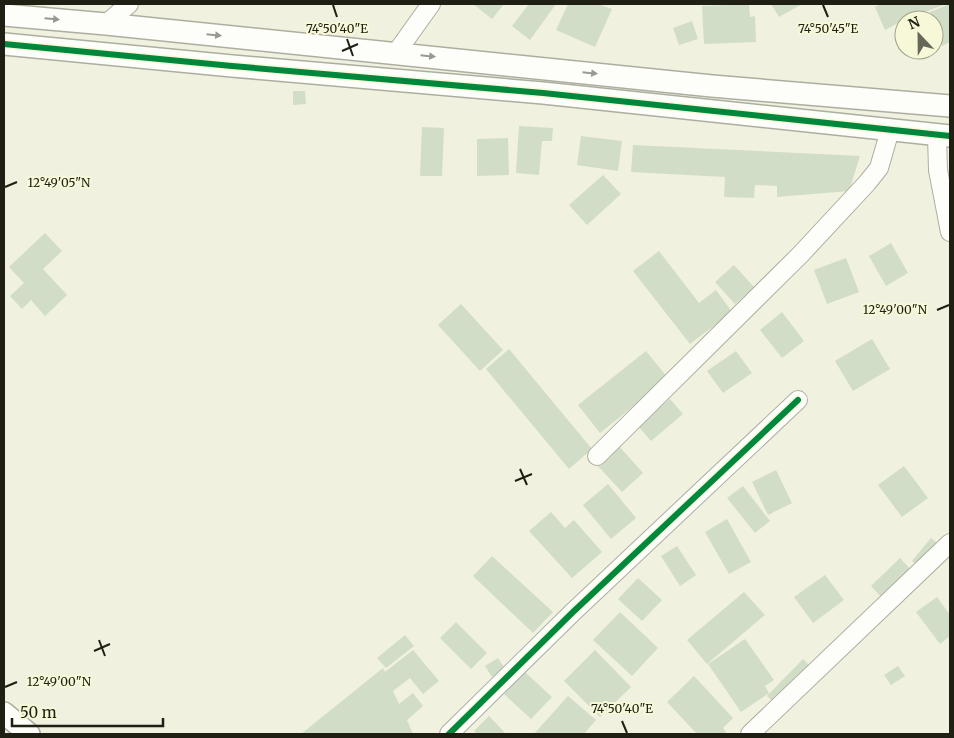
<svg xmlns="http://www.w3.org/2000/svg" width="954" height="738" viewBox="0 0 954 738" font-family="Merriweather,serif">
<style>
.building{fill:#d1ddc7}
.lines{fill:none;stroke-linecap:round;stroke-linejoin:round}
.minor-casing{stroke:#adaea0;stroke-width:20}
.tertiary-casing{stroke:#adaea0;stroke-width:24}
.minor{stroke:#fdfdfa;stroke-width:18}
.tertiary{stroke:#fdfdfa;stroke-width:21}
.cycleway-casing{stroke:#f7f8d8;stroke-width:9}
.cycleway{stroke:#00873e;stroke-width:6}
.oneway{fill:#999992}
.ticks{fill:none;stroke:#1f1f13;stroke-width:2}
.ticks-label{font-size:12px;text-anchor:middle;fill:#1f1f13;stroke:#f7f8d8;stroke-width:4;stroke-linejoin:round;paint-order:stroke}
</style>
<rect width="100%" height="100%" fill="#f0f1df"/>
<g class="building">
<polygon points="473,4 504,4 492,19"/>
<polygon points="529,4 556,4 530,40 512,26"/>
<polygon points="568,4 598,4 612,9 595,47 556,30"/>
<polygon points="749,4 750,17 755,16 756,42 704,44 702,6"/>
<polygon points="771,4 802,4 779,17"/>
<polygon points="881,4 946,4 904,20 885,30 875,7"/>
<polygon points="950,4 950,42 942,46 930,12"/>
<polygon points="692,21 698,39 679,45 673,28"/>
<polygon points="293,91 305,91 306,104 293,105"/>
<polygon points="519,126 553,128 552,141 542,141 539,175 516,173"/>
<polygon points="422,127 444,128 442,176 420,176"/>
<polygon points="581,136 622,141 618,171 577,165"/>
<polygon points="508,138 509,175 477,176 477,139"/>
<polygon points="633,145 860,156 849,191 777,197 777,186 755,185 754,198 724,197 725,177 631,172"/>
<polygon points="603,175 621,194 587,225 569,205"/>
<polygon points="45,233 62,251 43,269 67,295 45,316 31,300 22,309 10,296 24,283 9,267"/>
<polygon points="891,243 908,273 886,286 869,256"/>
<polygon points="659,251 699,303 716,290 732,312 690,344 633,271"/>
<polygon points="846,258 859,292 827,304 814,270"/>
<polygon points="734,265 754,287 735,304 715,282"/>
<polygon points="461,304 503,350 480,371 438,325"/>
<polygon points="782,312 804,341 782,358 760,330"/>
<polygon points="872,339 890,369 853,391 835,361"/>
<polygon points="509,349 592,449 569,469 486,369"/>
<polygon points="646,351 668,378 600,433 578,405"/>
<polygon points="736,351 752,373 723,393 707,371"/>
<polygon points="670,399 683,414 651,441 638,426"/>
<polygon points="618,445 643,473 622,492 597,465"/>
<polygon points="904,466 928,498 902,517 878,485"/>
<polygon points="776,470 792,503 768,515 752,482"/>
<polygon points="608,484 636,518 611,539 583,505"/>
<polygon points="743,486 770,521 755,533 727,498"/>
<polygon points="551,512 565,528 574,520 602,552 572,578 529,531"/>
<polygon points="727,519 751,562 729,574 705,532"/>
<polygon points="931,538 941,546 923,569 912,561"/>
<polygon points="677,546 696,575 680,586 661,556"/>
<polygon points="492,556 553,612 533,633 473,576"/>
<polygon points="900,558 912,571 883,599 871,586"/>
<polygon points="825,575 844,600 813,623 794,597"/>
<polygon points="638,578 662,600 642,621 618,599"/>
<polygon points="744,592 765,615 707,664 687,640"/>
<polygon points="937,597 950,615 950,636 940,644 916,612"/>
<polygon points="620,612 658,648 632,676 593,640"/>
<polygon points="456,622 487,653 471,669 440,638"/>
<polygon points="405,635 414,646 386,668 377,658"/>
<polygon points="745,639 774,680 765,686 769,693 741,712 708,664"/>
<polygon points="413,650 439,681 423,694 410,678 393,691 399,704 413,693 423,706 407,720 413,734 301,734 383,668 385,672"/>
<polygon points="595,650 631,687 600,717 564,681"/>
<polygon points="498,658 505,669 492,677 485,666"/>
<polygon points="803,659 814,670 778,707 767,696"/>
<polygon points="898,666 905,676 891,685 884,675"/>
<polygon points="525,672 552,697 531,719 504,694"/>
<polygon points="694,676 733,718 723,728 726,732 724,734 697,734 667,702"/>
<polygon points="568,696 596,720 584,734 534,734"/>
<polygon points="489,716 506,734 477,734 474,731"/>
</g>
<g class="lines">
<g class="minor-casing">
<g id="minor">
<polyline points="106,24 129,4"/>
<polyline points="396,53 431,4"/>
<polyline points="937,136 938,170 950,232"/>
<polyline points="597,456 801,254 867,183 879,168 890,130"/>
<polyline points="449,734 573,612 798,400"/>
<polyline points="750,734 950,543"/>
</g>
</g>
<g class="tertiary-casing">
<g id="tertiary">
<polyline points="4,15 106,24 712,86 950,106"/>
<polyline points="4,44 232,66 543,93 950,136"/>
<polyline points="4,713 29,734"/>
</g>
</g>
<use href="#minor" class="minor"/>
<use href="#tertiary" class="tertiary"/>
<g class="cycleway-casing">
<g id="cycleway">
<polyline points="4,44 232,66 543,93 950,136"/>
<polyline points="449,734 573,612 798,400"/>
</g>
</g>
<use href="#cycleway" class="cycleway"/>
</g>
<defs><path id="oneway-solid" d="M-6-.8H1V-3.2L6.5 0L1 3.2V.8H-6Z" transform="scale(1.25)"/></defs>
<g class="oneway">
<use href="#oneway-solid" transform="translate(52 19) rotate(5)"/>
<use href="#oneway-solid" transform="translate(214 35) rotate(6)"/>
<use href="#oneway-solid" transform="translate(428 56) rotate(6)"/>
<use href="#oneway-solid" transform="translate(590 73) rotate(6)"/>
</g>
<path class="ticks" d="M333,5l4,12M823,5l5,12M347,39l6,17M342,51l16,-7M5,187l12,-5M937,310l12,-5M520,469l7,16M515,481l17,-7M99,640l6,16M94,651l16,-7M5,687l12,-5M622,721l5,12"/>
<g class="ticks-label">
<text x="828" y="33">74°50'45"E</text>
<text x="337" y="33">74°50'40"E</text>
<text x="59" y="187">12°49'05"N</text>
<text x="895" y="314">12°49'00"N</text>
<text x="59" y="686">12°49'00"N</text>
<text x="622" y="713">74°50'40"E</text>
</g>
<rect width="954" height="738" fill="none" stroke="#1f1f13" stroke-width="10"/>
<g transform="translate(919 35) rotate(338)"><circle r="24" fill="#f7f8d8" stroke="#a1a189"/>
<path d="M0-4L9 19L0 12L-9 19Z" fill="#68685a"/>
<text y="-8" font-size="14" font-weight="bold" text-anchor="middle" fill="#1f1f13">N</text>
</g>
<path d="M12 718v8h151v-8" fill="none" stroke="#1f1f13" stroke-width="2.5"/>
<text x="20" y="718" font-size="15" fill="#1f1f13" stroke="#f7f8d8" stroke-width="4" paint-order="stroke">50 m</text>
</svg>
